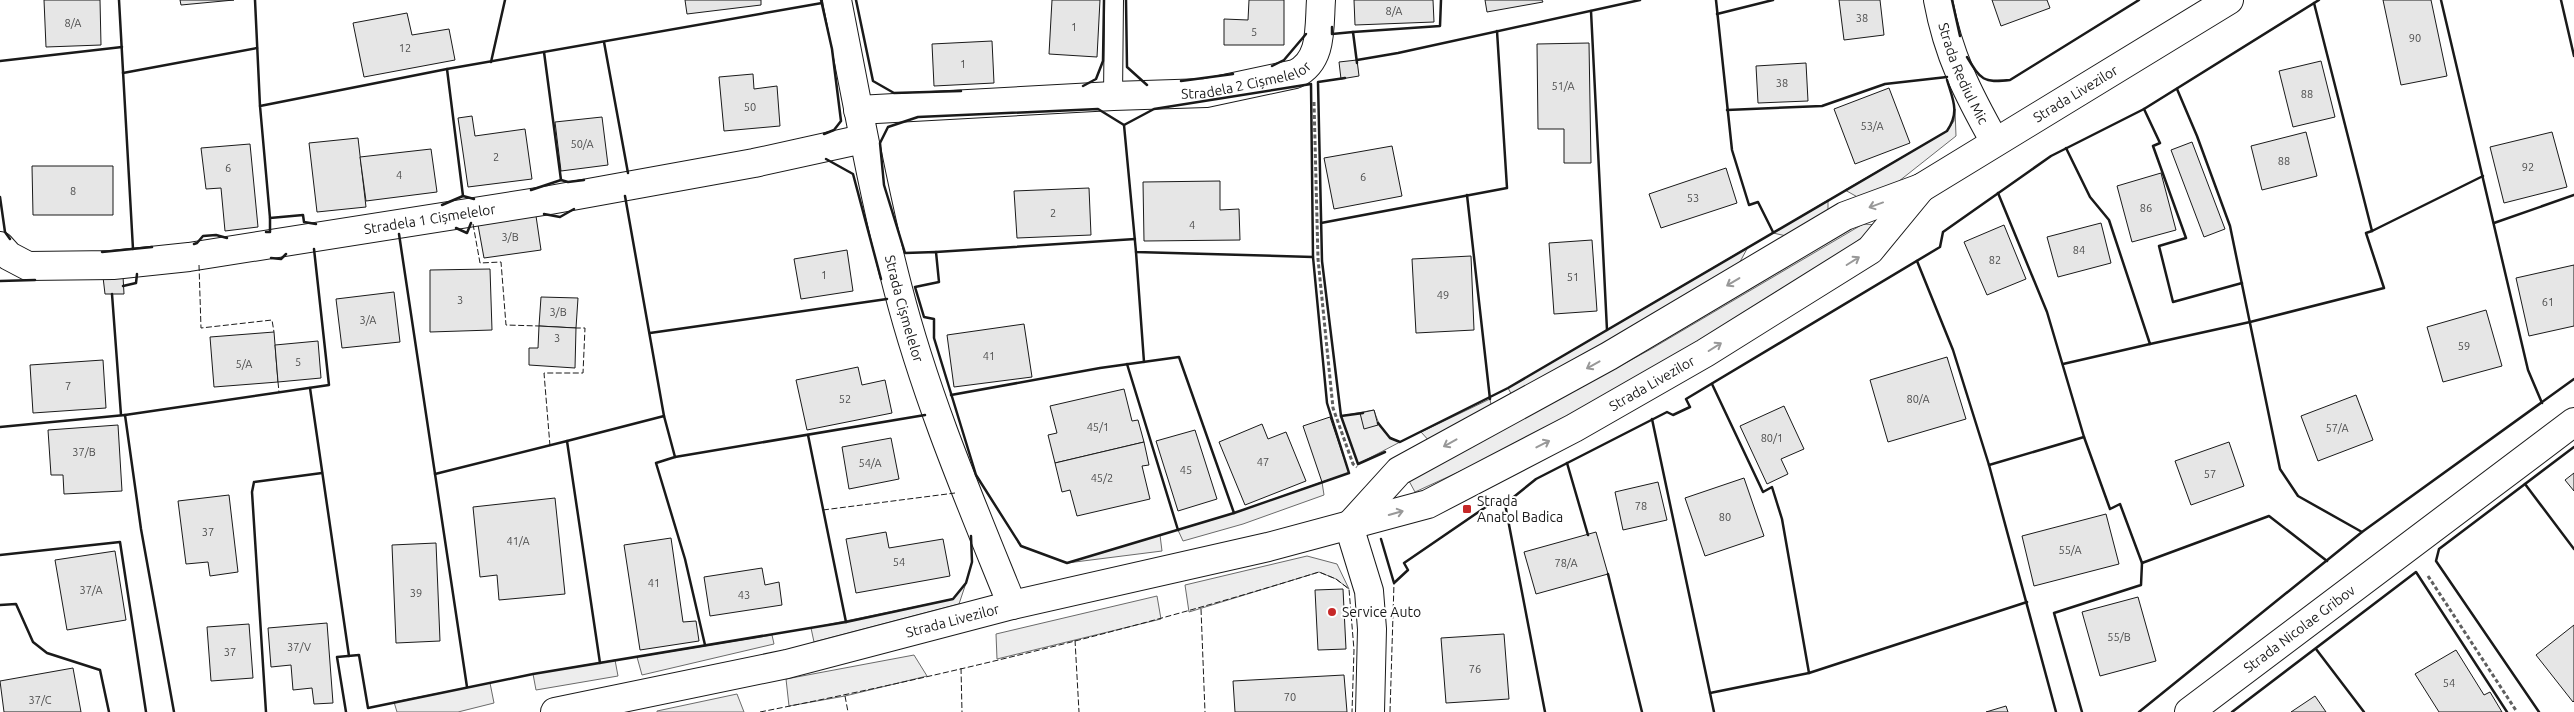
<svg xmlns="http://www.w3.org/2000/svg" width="2574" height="712" viewBox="0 0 2574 712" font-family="Ubuntu,sans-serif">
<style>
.green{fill:#ededed;stroke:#6a6a6a}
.building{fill:#e6e6e6;stroke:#1a1a1a}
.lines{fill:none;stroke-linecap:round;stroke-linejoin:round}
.lane-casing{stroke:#1a1a1a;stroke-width:20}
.street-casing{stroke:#1a1a1a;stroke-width:30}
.secondary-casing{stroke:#1a1a1a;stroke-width:30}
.path{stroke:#5f5f5f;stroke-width:3;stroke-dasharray:4 2.5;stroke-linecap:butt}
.lane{stroke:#fff;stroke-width:18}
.street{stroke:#fff;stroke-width:28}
.secondary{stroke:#fff;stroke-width:28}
.fence{stroke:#1a1a1a;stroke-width:1;stroke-dasharray:6 2.5;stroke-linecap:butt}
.wall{stroke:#1a1a1a;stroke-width:2.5}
.oneway{stroke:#989898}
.poi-dot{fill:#c62828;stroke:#fff;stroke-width:2}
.labels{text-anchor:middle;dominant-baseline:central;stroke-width:4;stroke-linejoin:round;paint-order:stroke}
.number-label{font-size:11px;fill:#4d4d4d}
.street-label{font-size:14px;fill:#1a1a1a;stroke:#fff}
.poi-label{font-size:14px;fill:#1a1a1a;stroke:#fff;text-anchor:start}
</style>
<rect width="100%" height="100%" fill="#fff"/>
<g class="green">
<polygon points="1955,109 1956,136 1889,189 1861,199 1845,190 1947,131 1954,121"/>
<polygon points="1828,200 1828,216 1791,237 1773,233"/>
<polygon points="1863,224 1878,225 1839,255 1735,323 1539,435 1415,492 1409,481 1651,349"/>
<polygon points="1748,247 1734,273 1514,399 1508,388"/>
<polygon points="1490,399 1492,410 1431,443 1421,432"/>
<path d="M1374,410c5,16 10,26 26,32l-42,22 -17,-48z"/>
<polygon points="1322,482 1324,495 1243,524 1183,541 1178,530 1234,513"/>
<polygon points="1160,535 1162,551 1067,563"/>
<polygon points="1307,556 1337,564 1349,589 1336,579 1319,572 1189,612 1185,585"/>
<polygon points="966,583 959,604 814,642 811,628 953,599"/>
<polygon points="1157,596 1161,619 997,659 996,634"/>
<polygon points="772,635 774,644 642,675 637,657"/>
<polygon points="914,655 927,676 845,696 789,706 786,679"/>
<polygon points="615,660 618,676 536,690 533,674"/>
<polygon points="490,683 494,703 458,712 397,712 394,702"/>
<polygon points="737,694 744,712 657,712 657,711"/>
</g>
<g class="building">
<polygon points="44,0 100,0 101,45 46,47"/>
<polygon points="180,0 234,0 181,5"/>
<polygon points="685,0 761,0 761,5 687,14"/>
<polygon points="1052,0 1100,0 1097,57 1049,54"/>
<polygon points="1249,0 1284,0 1284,45 1224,45 1224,19 1248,20"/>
<polygon points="1354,0 1433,0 1434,22 1355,25"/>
<polygon points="1485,0 1542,0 1543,2 1487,12"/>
<polygon points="1839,0 1880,0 1884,35 1844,40"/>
<polygon points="1992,0 2047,0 2050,8 2001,26"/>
<polygon points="2383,0 2431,0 2447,76 2401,85"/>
<polygon points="407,13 412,35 449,29 455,60 364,77 353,23"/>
<polygon points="992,41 994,83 934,86 932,44"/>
<polygon points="1589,43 1591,163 1564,163 1564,129 1538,129 1537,44"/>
<polygon points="1357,60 1359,76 1341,79 1339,62"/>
<polygon points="2321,61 2335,117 2293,127 2279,71"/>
<polygon points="1806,63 1808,101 1758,103 1756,66"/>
<polygon points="753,74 754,89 777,86 780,126 724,131 719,77"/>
<polygon points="1889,88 1910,143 1855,164 1834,109"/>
<polygon points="472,116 475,136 525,129 532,179 468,187 458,118"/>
<polygon points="602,117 608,165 561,171 555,122"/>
<polygon points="2306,132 2317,176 2262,190 2251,146"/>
<polygon points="2552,132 2567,187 2504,203 2490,147"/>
<polygon points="358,138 366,207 317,212 309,143"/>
<polygon points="2192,142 2225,229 2204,237 2171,150"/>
<polygon points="250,144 258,227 225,231 221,188 206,189 201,148"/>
<polygon points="1392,146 1402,196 1334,209 1324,158"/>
<polygon points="431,149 437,192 366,201 360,157"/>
<polygon points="32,166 113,166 113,215 33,215"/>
<polygon points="1726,168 1737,203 1661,228 1649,194"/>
<polygon points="2161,173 2176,230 2132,242 2117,186"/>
<polygon points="1220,181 1220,210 1239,209 1240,240 1144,241 1143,182"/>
<polygon points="1089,188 1091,235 1017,238 1014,191"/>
<polygon points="536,216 541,250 484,258 478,225"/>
<polygon points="2101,223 2111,263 2058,277 2047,237"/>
<polygon points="2004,225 2026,279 1987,295 1964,242"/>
<polygon points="1592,240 1597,311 1554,314 1549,243"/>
<polygon points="847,250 853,291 801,299 794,259"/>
<polygon points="1471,256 1474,330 1416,333 1412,259"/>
<polygon points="2574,265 2574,326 2529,336 2516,278"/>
<polygon points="490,269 492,330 430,332 430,270"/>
<polygon points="123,276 124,294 105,294 103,277"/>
<polygon points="394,292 400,342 342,348 336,299"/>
<polygon points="541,297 578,298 576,328 539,326"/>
<polygon points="2486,310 2502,366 2443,382 2427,327"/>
<polygon points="1024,324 1032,377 954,387 947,335"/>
<polygon points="539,326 576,328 575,368 529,365 529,348 538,348"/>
<polygon points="274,332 278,382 214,387 210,337"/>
<polygon points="318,341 321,378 278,382 275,345"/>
<polygon points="1947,357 1966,419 1888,442 1870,380"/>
<polygon points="103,360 106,408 33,413 30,365"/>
<polygon points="858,367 862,385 885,380 892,413 807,430 796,380"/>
<polygon points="1124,389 1132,421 1138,420 1144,442 1055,463 1048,435 1057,433 1050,406"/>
<polygon points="2356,395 2373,440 2318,461 2301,416"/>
<polygon points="1784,406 1804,449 1781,459 1788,474 1767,484 1740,426"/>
<polygon points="1374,410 1378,425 1364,429 1360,413"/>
<polygon points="1330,417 1349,473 1322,482 1303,426"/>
<polygon points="1262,424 1268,439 1286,432 1306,481 1245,505 1219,442"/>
<polygon points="118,425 122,491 64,494 63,475 51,475 48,430"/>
<polygon points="1195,430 1217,499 1178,511 1156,441"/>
<polygon points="891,438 899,479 849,489 842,447"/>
<polygon points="1144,442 1149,465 1142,466 1150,499 1077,516 1070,490 1062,492 1055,463"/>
<polygon points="2229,442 2244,486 2191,505 2175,461"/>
<polygon points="2574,473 2574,491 2565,480"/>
<polygon points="1744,478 1764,536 1705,556 1685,498"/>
<polygon points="1658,482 1667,520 1623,530 1615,492"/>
<polygon points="229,495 238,572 210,576 208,562 186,564 178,501"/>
<polygon points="555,498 565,594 499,600 497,575 480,577 473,507"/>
<polygon points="2106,514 2119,564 2034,586 2022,536"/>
<polygon points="886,532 889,548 943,539 950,576 856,593 846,539"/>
<polygon points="1596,532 1608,574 1536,594 1524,552"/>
<polygon points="671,538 683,622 696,621 699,641 640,650 624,545"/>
<polygon points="436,543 440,641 396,643 392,545"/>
<polygon points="115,551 126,620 67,630 55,560"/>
<polygon points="762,568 765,585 779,582 782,605 710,616 704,577"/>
<polygon points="1343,589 1346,649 1318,650 1315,590"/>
<polygon points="2138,597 2156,661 2100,676 2082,612"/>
<polygon points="327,623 333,703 314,704 312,688 293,690 291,665 271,667 268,628"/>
<polygon points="249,624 253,678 211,681 207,627"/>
<polygon points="2574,625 2574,701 2573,702 2536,655"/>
<polygon points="1504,634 1509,699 1446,703 1441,638"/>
<polygon points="2456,650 2484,695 2490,692 2502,712 2439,712 2415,674"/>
<polygon points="73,668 81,712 4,712 0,681"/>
<polygon points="1344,675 1347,712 1235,712 1233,681"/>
<polygon points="2315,696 2326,712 2291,712"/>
<polygon points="2006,706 2008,712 1986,712"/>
</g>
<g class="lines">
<g class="lane-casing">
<polyline id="lane" points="1113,96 1114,0"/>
</g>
<g class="street-casing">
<g id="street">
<path id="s1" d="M837,0c19,96 36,193 61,289 28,109 72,212 114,316"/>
<path id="s2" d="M1938,0c10,55 30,94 57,142"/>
<path id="s3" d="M858,110l255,-14 93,-3 89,-19c28,-13 24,-47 26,-74"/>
<path id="s4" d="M0,246l9,10 19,10 85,-1 76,-8 361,-57 204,-37 109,-24"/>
<polyline points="1349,526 1369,591 1372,629 1370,712"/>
</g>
</g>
<g class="secondary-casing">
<g id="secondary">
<path id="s5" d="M1349,526l50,-55 210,-115 236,-140 76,-28 308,-188"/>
<path id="s6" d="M555,712l232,-48 225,-59 256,-58 160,-43 146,-76 131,-75 165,-103 51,-62"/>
<path id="s7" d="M2189,712l385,-290"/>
</g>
</g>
<g class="path">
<polyline points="1314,102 1318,259 1333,408 1353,464 1357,467"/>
<polyline points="2428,576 2517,712"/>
</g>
<use href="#lane" class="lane"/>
<use href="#street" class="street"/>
<use href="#secondary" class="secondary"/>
<g class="fence">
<polyline points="473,224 480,263 501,262 506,325 539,326"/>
<polyline points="199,265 201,328 272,320 274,332"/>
<polyline points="278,382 279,392"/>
<polyline points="550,446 544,373 583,373 585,328 576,328"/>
<polyline points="823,510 955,493"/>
<polyline points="1201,609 1205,712"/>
<polyline points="1075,640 1079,712"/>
<polyline points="961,668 962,712"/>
<polyline points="845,696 848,712"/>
<path d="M760,712c188,-37 376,-83 559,-140l17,7 13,10 5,61 -2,62"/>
<polyline points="1390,712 1394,583"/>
</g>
<g class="wall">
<polyline points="119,0 133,249"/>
<polyline points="255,0 260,106"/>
<polyline points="821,0 832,49 841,121 834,130 824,134"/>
<polyline points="856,0 873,81 894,93 961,91"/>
<polyline points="1126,0 1127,67 1147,85"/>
<polyline points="1716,0 1732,150 1749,205 1758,202 1773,232"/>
<polyline points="1952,0 1960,36"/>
<polyline points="2441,0 2528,370 2542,403"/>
<polyline points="2561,0 2574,56"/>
<polyline points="2314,3 2372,231 2483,176"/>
<polyline points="1591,11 1607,330"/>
<polyline points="1717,14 1773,0"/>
<polyline points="1332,27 1332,34 1353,32 1357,63"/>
<polyline points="1353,32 1440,26 1441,0"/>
<polyline points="604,42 628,173"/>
<polyline points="544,52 561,180"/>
<path d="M1967,57c14,23 16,26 43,23l129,-80"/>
<polyline points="1357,60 1398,53 1640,0"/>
<polyline points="0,61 122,47"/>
<polyline points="491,62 505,0"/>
<polyline points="1272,66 1284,60 1306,34"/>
<polyline points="447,69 463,196"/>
<polyline points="123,73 257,48"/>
<polyline points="1345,78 1318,82 1322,261 1341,416 1363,413"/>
<polyline points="1181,81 1233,74"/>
<polygon points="1311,84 1313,257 1327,403 1349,473 1234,513 1067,563 1021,546 976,475 934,338 934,319 924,317 915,287 939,282 936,252 905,253 884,185 880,143 888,127 918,117 1098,109 1124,125 1154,109"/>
<polyline points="1083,86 1096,79 1103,61 1104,0"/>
<polyline points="2177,89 2197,136 2230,226 2280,469 2298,496 2362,532"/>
<polyline points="2144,109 2160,143 2153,146 2186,238 2159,246 2173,302 2242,283"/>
<polyline points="1727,110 1822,106 1885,84 1947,77"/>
<polyline points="1124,125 1136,252 1313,257"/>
<polyline points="2066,148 2090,197 2109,220 2150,344 2250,322 2384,288 2366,233 2372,231"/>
<polyline points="826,159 853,174 881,279"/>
<polyline points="531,190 561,180 568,182 584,180"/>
<polyline points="1998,193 2047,312 2084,437 2110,509 2120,504 2142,563 2269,516 2327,561"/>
<polyline points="1467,195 1490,399"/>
<polyline points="625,196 664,416"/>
<polyline points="0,197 5,232 10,239"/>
<polyline points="442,205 463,196 474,199"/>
<polyline points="544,214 560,217 574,209"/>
<polyline points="270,218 260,106 447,69 822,3"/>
<polyline points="1321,223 1507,188 1497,31"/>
<polyline points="2494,223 2574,195"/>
<polyline points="456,228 467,233 471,223"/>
<polyline points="266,232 270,232 270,218 303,215 304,222 316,224"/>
<polyline points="399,234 467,687"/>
<polyline points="194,244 197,243 203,236 216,235 227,238"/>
<polyline points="102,252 152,247"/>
<polyline points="936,252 1135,239"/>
<polyline points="1136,252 1144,362"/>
<polyline points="271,258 281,259 286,254"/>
<polyline points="1917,261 1953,350 1989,465 2056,712"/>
<polyline points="0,281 35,280"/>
<polyline points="123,286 136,283 137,274"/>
<polyline points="112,294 121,415"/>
<polyline points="650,333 887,299"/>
<polyline points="1127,364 1178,530"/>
<polyline points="2063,364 2150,344"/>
<polyline points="1712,384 1763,492 1772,487 1782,519 1809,673"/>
<polyline points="310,388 349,656"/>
<polyline points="951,395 1100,368 1179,357 1234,513"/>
<polyline points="125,415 329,385 314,249"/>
<polyline points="1341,416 1358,464 1385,452"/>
<polyline points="1652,419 1710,693"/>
<path d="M1378,423l12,15 10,4 108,-54 439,-257c13,-19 6,-31 0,-51"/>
<polyline points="0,427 125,415 141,529 174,712"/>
<polyline points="808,435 846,622"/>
<polyline points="567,441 664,416 675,457 656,463 685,559 705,645"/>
<polyline points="675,457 925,415"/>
<polyline points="1567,463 1588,535"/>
<polyline points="1989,465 2084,437"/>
<polyline points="435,474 567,441 600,663"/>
<polyline points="2525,484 2574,549"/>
<polyline points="1505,504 1545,712"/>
<polyline points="1381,539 1394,583 1408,570 1404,563 1496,500 1505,504 1536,479 1667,412 1673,415 1690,407 1686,399 1940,247 1943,232 2051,156 2144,109 2319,0"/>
<polyline points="0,555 120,542 146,712"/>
<polyline points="1608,574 1642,712"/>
<polyline points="0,605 16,604 33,642 47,653 100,670 109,712"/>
<polyline points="2316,649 2364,712"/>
<polyline points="266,712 252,492 254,482 322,473"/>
<polyline points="346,712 337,657 359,655 368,708 533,674 846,622 953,599 966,583 972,562 971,536"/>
<polyline points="1714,712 1710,693 1809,673 2027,602"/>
<polyline points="2082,712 2054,613 2141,585 2142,563"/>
<polyline points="2139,712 2362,532 2574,379"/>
<polyline points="2232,712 2416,572 2507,712"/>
<polyline points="2539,712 2436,561 2439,549 2574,447"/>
</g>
</g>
<defs><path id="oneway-shaft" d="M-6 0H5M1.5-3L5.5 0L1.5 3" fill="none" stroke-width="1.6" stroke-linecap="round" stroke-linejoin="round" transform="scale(1.25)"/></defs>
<g class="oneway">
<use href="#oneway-shaft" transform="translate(1876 205) rotate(160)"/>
<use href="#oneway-shaft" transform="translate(1853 261) rotate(-32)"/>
<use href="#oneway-shaft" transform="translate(1733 282) rotate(149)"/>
<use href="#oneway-shaft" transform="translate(1715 347) rotate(-32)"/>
<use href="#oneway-shaft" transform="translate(1593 365) rotate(151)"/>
<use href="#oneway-shaft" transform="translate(1450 443) rotate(151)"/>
<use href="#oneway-shaft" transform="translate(1543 444) rotate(-27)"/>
<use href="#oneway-shaft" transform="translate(1396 513) rotate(-16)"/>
</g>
<g class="poi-dot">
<rect x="1462" y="504" width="10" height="10" rx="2.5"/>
<circle cx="1332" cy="612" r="5"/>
</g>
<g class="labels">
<g class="number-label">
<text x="1394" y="11">8/A</text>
<text x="1862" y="18">38</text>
<text x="73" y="23">8/A</text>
<text x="1074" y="27">1</text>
<text x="1254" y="32">5</text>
<text x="2415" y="38">90</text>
<text x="405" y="48">12</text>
<text x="963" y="64">1</text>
<text x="1782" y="83">38</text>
<text x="1563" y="86">51/A</text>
<text x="2307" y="94">88</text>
<text x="750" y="107">50</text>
<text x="1872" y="126">53/A</text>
<text x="582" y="144">50/A</text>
<text x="496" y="157">2</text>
<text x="2284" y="161">88</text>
<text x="2528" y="167">92</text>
<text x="228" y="168">6</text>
<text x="399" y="175">4</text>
<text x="1363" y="177">6</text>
<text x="73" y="191">8</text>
<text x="1693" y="198">53</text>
<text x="2146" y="208">86</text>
<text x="1053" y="213">2</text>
<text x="1192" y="225">4</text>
<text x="510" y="237">3/B</text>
<text x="2079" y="250">84</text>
<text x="1995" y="260">82</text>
<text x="824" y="275">1</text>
<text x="1573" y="277">51</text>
<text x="1443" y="295">49</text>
<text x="460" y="300">3</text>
<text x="2548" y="302">61</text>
<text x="558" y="312">3/B</text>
<text x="368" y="320">3/A</text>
<text x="557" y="338">3</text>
<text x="2464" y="346">59</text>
<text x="989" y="356">41</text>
<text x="298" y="362">5</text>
<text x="244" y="364">5/A</text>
<text x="68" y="386">7</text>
<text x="845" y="399">52</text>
<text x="1918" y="399">80/A</text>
<text x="1098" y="427">45/1</text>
<text x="2337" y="428">57/A</text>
<text x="1772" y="438">80/1</text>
<text x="84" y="452">37/B</text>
<text x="1263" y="462">47</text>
<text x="870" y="463">54/A</text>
<text x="1186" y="470">45</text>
<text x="2210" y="474">57</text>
<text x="1102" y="478">45/2</text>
<text x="1641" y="506">78</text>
<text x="1725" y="517">80</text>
<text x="208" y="532">37</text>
<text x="518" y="541">41/A</text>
<text x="2070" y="550">55/A</text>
<text x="899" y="562">54</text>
<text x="1566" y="563">78/A</text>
<text x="654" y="583">41</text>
<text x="91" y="590">37/A</text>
<text x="416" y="593">39</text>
<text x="744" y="595">43</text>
<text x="2119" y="637">55/B</text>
<text x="299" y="647">37/V</text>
<text x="230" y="652">37</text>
<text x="1475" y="669">76</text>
<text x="2449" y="683">54</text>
<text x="1290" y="697">70</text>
<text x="40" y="700">37/C</text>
</g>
<g class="street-label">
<text stroke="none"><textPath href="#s2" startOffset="78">Strada Rediul Mic</textPath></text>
<text stroke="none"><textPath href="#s3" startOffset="390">Stradela 2 Cișmelelor</textPath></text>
<text stroke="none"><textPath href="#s5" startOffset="850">Strada Livezilor</textPath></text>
<text stroke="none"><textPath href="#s4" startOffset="440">Stradela 1 Cișmelelor</textPath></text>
<text stroke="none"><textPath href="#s1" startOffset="316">Strada Cișmelelor</textPath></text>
<text stroke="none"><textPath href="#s6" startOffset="1152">Strada Livezilor</textPath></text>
<text stroke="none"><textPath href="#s6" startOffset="408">Strada Livezilor</textPath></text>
<text stroke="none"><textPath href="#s7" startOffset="138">Strada Nicolae Gribov</textPath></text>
</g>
<g class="poi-label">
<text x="1477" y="501">Strada<tspan x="1477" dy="16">Anatol Badica</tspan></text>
<text x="1342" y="612">Service Auto</text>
</g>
</g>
</svg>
